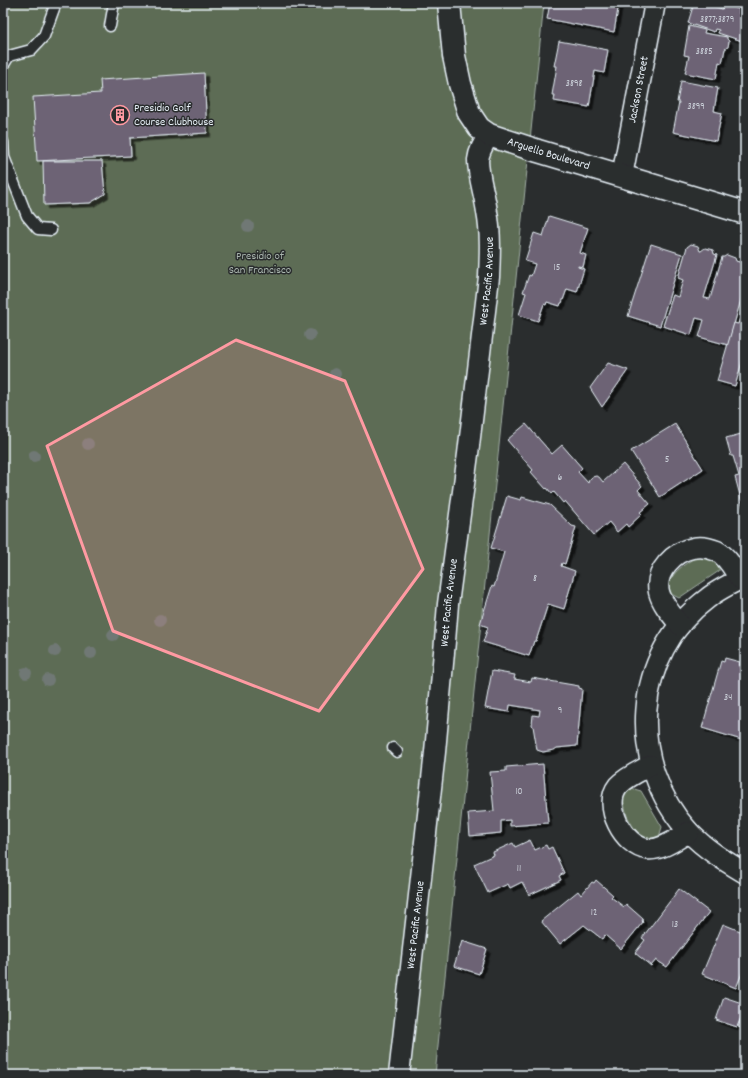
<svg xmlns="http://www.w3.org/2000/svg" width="748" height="1078" viewBox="0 0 748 1078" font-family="Dekko,sans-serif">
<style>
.green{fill:#5d6c54;stroke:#a2aea6}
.building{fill:#6d6474;stroke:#e8f1f8;filter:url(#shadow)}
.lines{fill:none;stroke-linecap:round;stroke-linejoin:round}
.lane-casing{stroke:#e8f1f8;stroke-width:13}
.street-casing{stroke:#e8f1f8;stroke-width:23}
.secondary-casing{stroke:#e8f1f8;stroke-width:25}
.lane{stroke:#2a2d2e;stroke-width:10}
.street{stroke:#2a2d2e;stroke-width:20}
.secondary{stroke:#2a2d2e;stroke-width:22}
.tree{fill:#707874}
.marked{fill:#ff9aa2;fill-opacity:0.2;stroke:#ff9aa2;stroke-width:3;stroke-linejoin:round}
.labels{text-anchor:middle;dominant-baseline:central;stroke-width:3;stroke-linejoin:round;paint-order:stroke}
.number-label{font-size:10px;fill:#c9ced7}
.street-label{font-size:12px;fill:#e8f1f8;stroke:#2a2d2e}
.poi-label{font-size:12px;fill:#e8f1f8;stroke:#2a2d2e;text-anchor:start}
.park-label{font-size:12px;fill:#a9b5ae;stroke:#2a2d2e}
</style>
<defs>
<filter id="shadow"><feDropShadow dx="3.5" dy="3.5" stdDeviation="0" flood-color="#0009"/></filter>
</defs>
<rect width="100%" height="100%" fill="#2a2d2e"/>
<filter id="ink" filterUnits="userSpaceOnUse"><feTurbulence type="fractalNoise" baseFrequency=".025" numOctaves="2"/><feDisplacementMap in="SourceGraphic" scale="8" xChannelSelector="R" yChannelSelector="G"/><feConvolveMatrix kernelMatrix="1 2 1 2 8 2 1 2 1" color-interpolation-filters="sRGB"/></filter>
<g filter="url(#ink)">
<g class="green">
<polygon points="3,3 544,3 435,1075 3,1075"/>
<path d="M698,556l18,4 3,4v7l-40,27 -8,-4c-1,-3 -2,-5 -2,-7 0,-14 19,-25 29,-31z"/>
<polygon points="631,788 641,791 662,827 659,837 647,840 636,832 627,816 623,800 626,794"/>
</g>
<g class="building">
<polygon points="550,3 619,3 614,32 547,19"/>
<polygon points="694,3 713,3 713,6 722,9 726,5 739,9 739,14 745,16 745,42 718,33 719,30 715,29 714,32 688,23"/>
<polygon points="733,3 745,3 745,11 736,8 737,4"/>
<polygon points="689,26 705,30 704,33 727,37 727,39 729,41 728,47 725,49 722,63 719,62 716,79 685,73 689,56 684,55"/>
<polygon points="559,41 608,50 604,73 595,71 589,107 554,101 555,95 552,95 557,66 554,66"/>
<polygon points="204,73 207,133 130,138 131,156 37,161 33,97 101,93 100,80"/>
<polygon points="681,81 718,88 714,111 722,113 716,141 673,132 679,102 677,102"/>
<polygon points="43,161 102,161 105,194 90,203 44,205"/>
<polygon points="549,216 588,228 580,253 586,255 583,267 578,266 578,267 584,269 577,292 567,289 562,303 561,303 560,306 547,302 546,305 544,304 538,321 519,315 526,293 523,292 529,275 531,276 535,264 525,261 534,233 543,236"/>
<polygon points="651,244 682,254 660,326 628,316"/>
<polygon points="691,244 698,246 700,251 701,251 705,248 713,250 714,254 717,255 704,298 710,299 722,257 724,257 727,255 735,258 736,261 739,262 741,260 745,261 745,286 728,345 699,337 704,320 696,318 691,335 663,326 673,295 678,297 683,280 678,278 687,247"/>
<polygon points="745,302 745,352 735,386 717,381 734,323 738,324"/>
<polygon points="608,363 628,370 602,407 590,388"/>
<polygon points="526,424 552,454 562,445 582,468 578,472 588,483 589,480 592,477 596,476 599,477 603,482 623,464 642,486 638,490 650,504 640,512 642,514 628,527 626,524 617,532 609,522 594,535 565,501 563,503 554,492 552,494 547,488 546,489 531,472 533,470 507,440"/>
<polygon points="675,424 703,469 660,497 631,451"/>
<polygon points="745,433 745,514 735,477 739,476 733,456 731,456 726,438"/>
<polygon points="507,496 521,500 522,497 550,505 572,526 576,527 565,564 562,563 561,566 575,571 564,609 548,604 536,641 534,641 529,656 483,642 488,627 480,624 492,586 494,587 504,552 491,548"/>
<polygon points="725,658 740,662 739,667 745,668 745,741 702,728 721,661 724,662"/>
<polygon points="492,671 515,675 514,679 531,682 532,678 579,686 579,688 582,689 577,746 557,748 554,750 543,752 537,750 533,726 532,725 533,715 539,716 540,710 510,705 509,712 485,708"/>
<polygon points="543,764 548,823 510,826 510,820 501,821 501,833 470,836 468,813 494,811 490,772 506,771 506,767"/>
<polygon points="745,787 745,810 739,808"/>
<polygon points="530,840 535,850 546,845 548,849 552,847 564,873 559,876 561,880 529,895 522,882 510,888 508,884 488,893 474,864 494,855 493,852 513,843 515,847"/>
<polygon points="596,880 613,895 611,897 624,907 626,904 643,919 642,921 643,922 621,949 605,935 602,939 584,925 560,944 541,921 578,891 581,895 592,882 594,883"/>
<polygon points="679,889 709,912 667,967 656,960 651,966 635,953 645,940 642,938"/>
<polygon points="723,924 745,933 745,966 736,988 702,974"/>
<polygon points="462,941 487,949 479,974 454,966"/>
<polygon points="724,997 745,1004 745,1007 737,1027 716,1020"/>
<polygon points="745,1009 745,1029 738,1027"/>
</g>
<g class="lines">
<g class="lane-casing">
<g id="lane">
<polyline points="110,26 114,3"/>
<polyline points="3,66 9,56 31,50 44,36 56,3"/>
<polyline points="3,142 4,157 27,216 38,229 51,230"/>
<polyline points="393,748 397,752"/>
</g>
</g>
<g class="street-casing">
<g id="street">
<path id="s1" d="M622,176l33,-173"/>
<path d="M745,577c-13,6 -26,12 -37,21 -76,56 -82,165 -19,234 16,17 36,29 56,41"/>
<path d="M680,625c-8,-10 -18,-21 -21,-33 -5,-21 16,-41 34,-44 8,-2 17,0 24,3 11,6 17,19 23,28"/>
<path d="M651,765c-11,6 -25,12 -33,21 -16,20 6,60 29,63 14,2 30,-10 42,-17"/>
<path id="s2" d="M399,1075l36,-323 10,-111 3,-37 20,-150 21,-177c1,-22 2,-44 -2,-65 -2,-16 -9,-36 -9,-52 1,-10 6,-17 11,-25"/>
</g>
</g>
<g class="secondary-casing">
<g id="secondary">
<path id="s3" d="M449,3l5,53 6,28 9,29 10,15 10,7 49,16 207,62"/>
</g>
</g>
<use href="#lane" class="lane"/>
<use href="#street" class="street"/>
<use href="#secondary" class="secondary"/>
</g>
<g class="tree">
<circle cx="248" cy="226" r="6"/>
<circle cx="310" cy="335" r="6"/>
<circle cx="335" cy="374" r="6"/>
<circle cx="88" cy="444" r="6"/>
<circle cx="34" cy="456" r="6"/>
<circle cx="160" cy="620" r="6"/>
<circle cx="113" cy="635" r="6"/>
<circle cx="55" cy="651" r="6"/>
<circle cx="91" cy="653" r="6"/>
<circle cx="26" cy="673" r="6"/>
<circle cx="48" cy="680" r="6"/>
</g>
</g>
<path class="marked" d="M236,340l109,41 78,188 -104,142 -206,-80 -66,-185z"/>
<defs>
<g id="building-ring" transform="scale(1)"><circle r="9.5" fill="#2a2d2e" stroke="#ff9aa2" stroke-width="1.5"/><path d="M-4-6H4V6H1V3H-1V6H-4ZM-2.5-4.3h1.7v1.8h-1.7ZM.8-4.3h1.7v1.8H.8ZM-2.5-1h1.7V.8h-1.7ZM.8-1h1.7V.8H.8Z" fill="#ff9aa2"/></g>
</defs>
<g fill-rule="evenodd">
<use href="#building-ring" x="120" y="115"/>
</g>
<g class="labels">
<g class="number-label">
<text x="717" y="20">3877;3879</text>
<text x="704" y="52">3885</text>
<text x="574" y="84">3898</text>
<text x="696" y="107">3899</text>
<text x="557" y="268">15</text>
<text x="667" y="460">5</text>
<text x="560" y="478">6</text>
<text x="535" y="579">8</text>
<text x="728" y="698">34</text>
<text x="560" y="711">9</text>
<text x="519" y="792">10</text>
<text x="519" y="869">11</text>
<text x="594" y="913">12</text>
<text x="675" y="925">13</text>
</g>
<g class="street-label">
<text stroke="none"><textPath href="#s1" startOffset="88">Jackson Street</textPath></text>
<text stroke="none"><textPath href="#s3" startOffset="205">Arguello Boulevard</textPath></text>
<text stroke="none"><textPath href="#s2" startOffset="799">West Pacific Avenue</textPath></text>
<text stroke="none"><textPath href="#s2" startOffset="475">West Pacific Avenue</textPath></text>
<text stroke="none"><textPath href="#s2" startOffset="151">West Pacific Avenue</textPath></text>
</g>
<g class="poi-label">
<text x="134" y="108">Presidio Golf<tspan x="134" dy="14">Course Clubhouse</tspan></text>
</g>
<g class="park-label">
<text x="260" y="256">Presidio of<tspan x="260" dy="14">San Francisco</tspan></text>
</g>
</g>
<rect width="748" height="1078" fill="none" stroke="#2a2d2e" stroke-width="16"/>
<rect x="8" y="8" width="732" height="1062" fill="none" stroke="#e8f1f8" stroke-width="1.5" filter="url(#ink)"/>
</svg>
